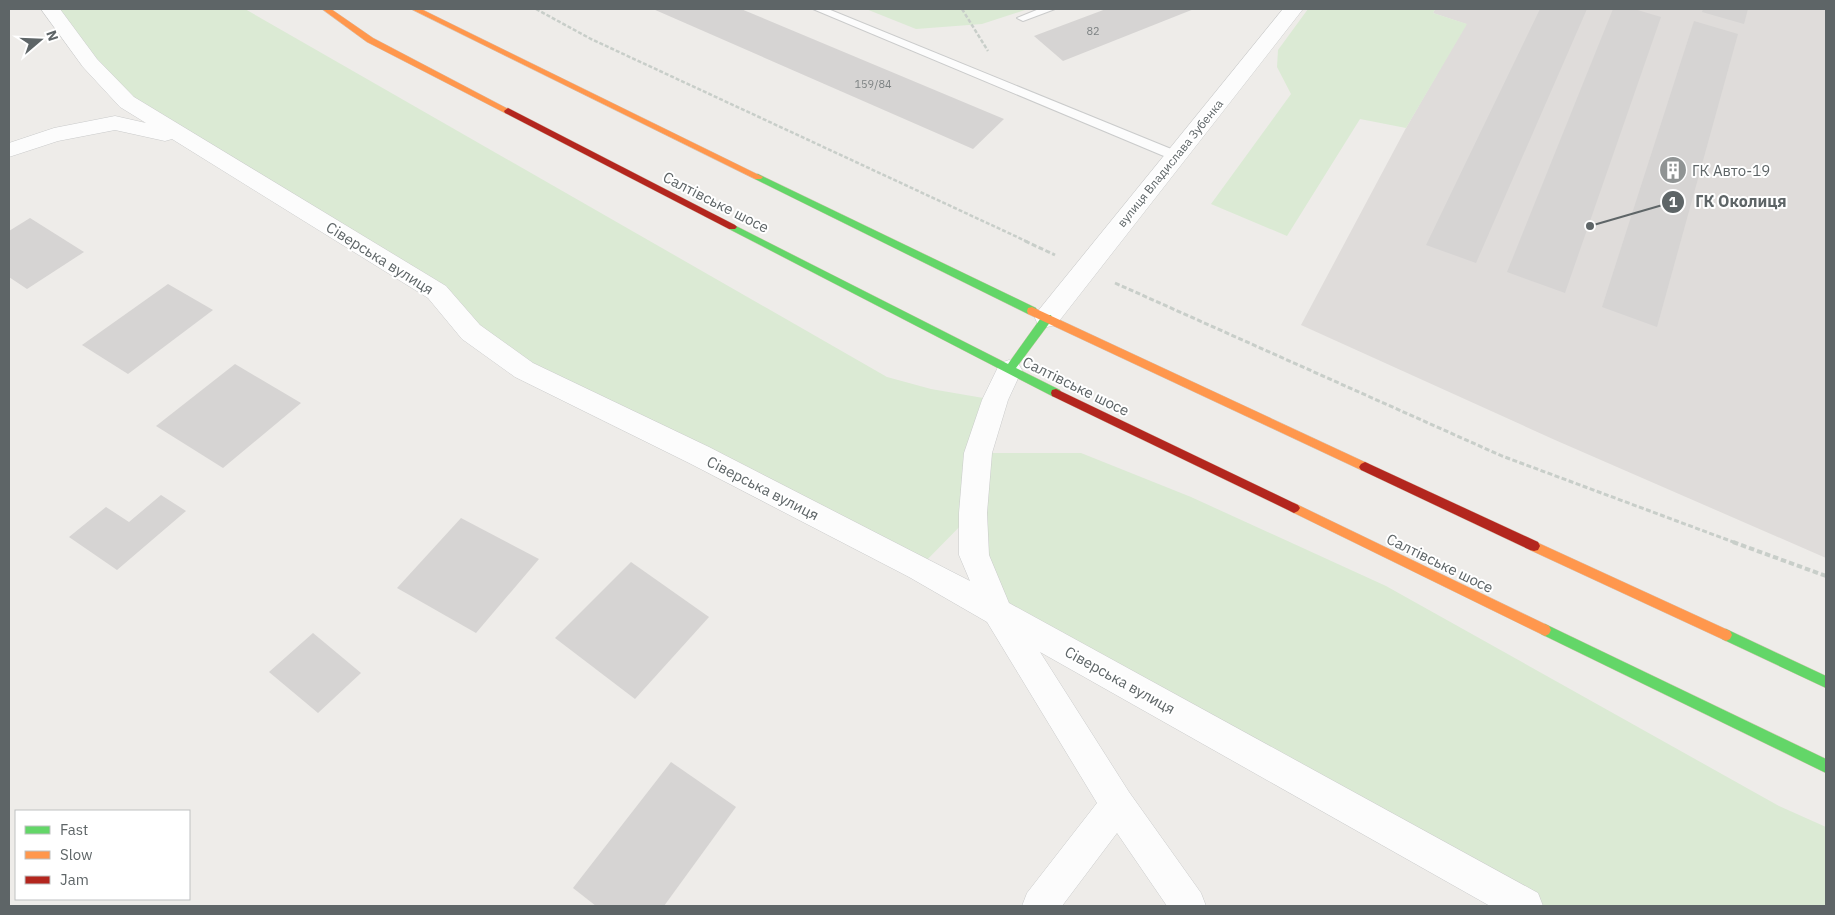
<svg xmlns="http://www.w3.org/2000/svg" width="1835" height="915" viewBox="0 0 1835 915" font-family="'IBM Plex Sans',sans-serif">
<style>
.industrial{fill:#dfdcda}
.green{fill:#dbead4}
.building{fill:#d6d4d3}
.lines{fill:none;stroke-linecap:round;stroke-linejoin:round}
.lane-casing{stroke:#cacbcb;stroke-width:2}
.street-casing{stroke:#cacbcb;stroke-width:1}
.fast-casing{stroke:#d7c6b6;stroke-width:1}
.slow-casing{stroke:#d7c6b6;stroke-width:1}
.jam-casing{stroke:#d7c6b6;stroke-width:1}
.path-far2{stroke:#c8cec9;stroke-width:2.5;stroke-dasharray:4 2;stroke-linecap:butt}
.path-far1{stroke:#c8cec9;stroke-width:3;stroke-dasharray:5 2.5;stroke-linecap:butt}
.path{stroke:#c8cec9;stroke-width:4;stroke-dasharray:5.5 3;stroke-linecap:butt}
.lane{fill:#fcfcfc;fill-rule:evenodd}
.street{fill:#fcfcfc;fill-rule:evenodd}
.fast{fill:#63d668;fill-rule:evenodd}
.slow{fill:#ff974d;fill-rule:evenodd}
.jam{fill:#b3261e;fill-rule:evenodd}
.labels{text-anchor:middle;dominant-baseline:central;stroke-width:4;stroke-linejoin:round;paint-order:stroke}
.far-number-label{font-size:11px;fill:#7d8283}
.far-street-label{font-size:12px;fill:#5e6567;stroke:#fff}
.poi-label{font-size:15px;fill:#5e6567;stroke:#fff;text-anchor:start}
.street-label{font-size:15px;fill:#5e6567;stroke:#fff}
.leader{fill:none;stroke:#5e6567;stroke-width:2}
.callout-dot{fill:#5e6567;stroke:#fff;stroke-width:2}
.mark-label{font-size:15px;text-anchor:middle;font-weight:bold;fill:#fff}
.callout-label{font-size:16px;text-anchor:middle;font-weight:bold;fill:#5e6567;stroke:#fff;stroke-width:4;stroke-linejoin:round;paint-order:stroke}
</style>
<rect width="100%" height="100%" fill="#eeece9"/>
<polygon class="industrial" points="1435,9 1826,9 1826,558 1555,440 1301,325 1406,128 1466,24 1433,13"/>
<g class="green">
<polygon points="50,9 245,9 887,377 931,389 995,400 978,453 1081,453 1191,497 1386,586 1779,806 1826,827 1826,906 1525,906 998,612 973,513 919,568 524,370 437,292 127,102 90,63"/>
<polygon points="866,9 1028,9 982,24 916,29"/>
<polygon points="1308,9 1435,9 1433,13 1467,24 1406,128 1360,119 1287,236 1211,204 1291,94 1277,67 1278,50"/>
</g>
<g class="building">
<polygon points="653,9 741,9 1004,119 973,149"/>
<polygon points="1106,9 1194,9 1063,61 1034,36"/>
<polygon points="1540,9 1587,9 1476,263 1426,245"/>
<polygon points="1613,9 1634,9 1661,17 1565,293 1507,272"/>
<polygon points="1703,9 1748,9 1744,24 1702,12"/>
<polygon points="1694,21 1738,34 1657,327 1602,307"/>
<polygon points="30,218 84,252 27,289 9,277 9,231"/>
<polygon points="168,284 213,310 128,374 82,345"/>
<polygon points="235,364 301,403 223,468 156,426"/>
<polygon points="161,495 186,511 117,570 69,537 106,507 129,522"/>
<polygon points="461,518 539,559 476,633 397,588"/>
<polygon points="631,562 709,617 635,699 555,638"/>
<polygon points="313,633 361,673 318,713 269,672"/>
<polygon points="671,762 736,807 664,906 596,906 573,888"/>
</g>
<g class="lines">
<g class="lane-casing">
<g id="lane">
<polygon points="813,9 828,9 1181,153 1182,156 1181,159 1171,159"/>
<polygon points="1039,9 1055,9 1023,21 1017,18"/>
</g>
</g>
<g class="street-casing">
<g id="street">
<polygon points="41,9 60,9 97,59 134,97 446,286 480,325 533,363 709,447 970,581 959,555 959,513 964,453 982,400 1000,363 1009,360 1018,363 1022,370 1008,400 992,453 987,513 989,555 1009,603 1538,893 1543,906 1490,906 1040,652 1129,792 1201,893 1206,906 1167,906 1117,833 1062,906 1022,906 1027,893 1097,803 987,622 909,577 689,463 515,377 462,339 428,298 172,139 165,141 115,130 58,141 9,157 9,143 54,128 115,116 146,123 120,107 83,67"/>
<polygon points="1283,9 1303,9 1056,325 1047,327 1038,325 1035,318 1038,311"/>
</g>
</g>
<g class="fast-casing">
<g id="fast">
<polygon points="758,174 1036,308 1037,311 1036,314 1028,314 755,179 755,175"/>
<polygon points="732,224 1008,364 1043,315 1051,315 1052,318 1051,321 1016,368 1060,390 1061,393 1056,397 1052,396 729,229 729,225"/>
<polygon points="1545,624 1826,759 1826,773 1541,634 1539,630 1541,626"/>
<polygon points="1726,629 1826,676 1826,688 1722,639 1720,635 1722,631"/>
</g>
</g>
<g class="slow-casing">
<g id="slow">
<polygon points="322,9 331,9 373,38 512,111 511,113 505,113 367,42"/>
<polygon points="411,9 421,9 763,177 761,179 755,179"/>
<polygon points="1032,307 1369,464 1371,467 1369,470 1361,470 1028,314 1027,311 1028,308"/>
<polygon points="1294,503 1549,626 1551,630 1549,634 1545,636 1541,634 1290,511 1288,508 1290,505"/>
<polygon points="1534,541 1730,631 1732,635 1730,639 1726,641 1722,639 1530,550 1528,546 1530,542"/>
</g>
</g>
<g class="jam-casing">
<g id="jam">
<polygon points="508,108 735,225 737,227 735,229 729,229 505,113 504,111"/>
<polygon points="1056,389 1298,505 1300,508 1298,511 1294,513 1290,511 1052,396 1051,393 1052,390"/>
<polygon points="1365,462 1538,542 1540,546 1538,550 1534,551 1530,550 1361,470 1359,467 1361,464"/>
</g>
</g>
<g class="path-far2">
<polyline points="536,9 591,39 1028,242"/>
<polyline points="962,9 988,51"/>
</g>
<g class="path-far1">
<polyline points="1025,241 1055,255"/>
<polyline points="1115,283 1502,456 1736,543"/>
</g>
<polyline class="path" points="1733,542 1826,576"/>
<use href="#lane" class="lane"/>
<use href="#street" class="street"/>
<use href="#fast" class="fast"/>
<use href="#slow" class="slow"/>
<use href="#jam" class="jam"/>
</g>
<defs>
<g id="building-disc" transform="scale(1.4375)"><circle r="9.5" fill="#909494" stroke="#fff"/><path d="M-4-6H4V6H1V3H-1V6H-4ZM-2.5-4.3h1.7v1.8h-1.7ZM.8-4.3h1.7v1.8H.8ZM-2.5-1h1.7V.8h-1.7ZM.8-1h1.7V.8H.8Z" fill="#fff"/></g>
</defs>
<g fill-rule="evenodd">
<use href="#building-disc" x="1673" y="170"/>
</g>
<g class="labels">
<g class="far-number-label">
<text x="1093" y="31">82</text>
<text x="873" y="84">159/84</text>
</g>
<g class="far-street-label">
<text transform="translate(1170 163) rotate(-51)">вулиця Владислава Зубенка</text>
</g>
<g class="poi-label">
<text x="1692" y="170">ГК Авто-19</text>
</g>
<g class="street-label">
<text transform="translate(716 202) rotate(27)">Салтівське шосе</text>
<text transform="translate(380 258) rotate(32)">Сіверська вулиця</text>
<text transform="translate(1076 386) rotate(26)">Салтівське шосе</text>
<text transform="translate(763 488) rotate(27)">Сіверська вулиця</text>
<text transform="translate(1440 563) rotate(26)">Салтівське шосе</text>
<text transform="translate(1120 680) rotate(29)">Сіверська вулиця</text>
</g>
</g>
<path class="leader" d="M1590 226L1673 202"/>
<g class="callout-dot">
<circle cx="1590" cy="226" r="5"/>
<circle cx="1673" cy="202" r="12"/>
</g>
<g class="mark-label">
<text x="1673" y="207">1</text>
</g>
<g class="callout-label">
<text x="1741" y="207">ГК Околиця</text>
</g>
<rect width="1835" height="915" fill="none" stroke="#5e6567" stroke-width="20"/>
<rect x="15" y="810" width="175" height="90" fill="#ffffff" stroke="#bfc1c2"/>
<rect x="25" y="826" width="25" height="8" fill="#63d668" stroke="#bfc1c2"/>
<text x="60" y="835" font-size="15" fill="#5e6567">Fast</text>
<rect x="25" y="851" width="25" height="8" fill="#ff974d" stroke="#bfc1c2"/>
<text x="60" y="860" font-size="15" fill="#5e6567">Slow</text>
<rect x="25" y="876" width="25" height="8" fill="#b3261e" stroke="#bfc1c2"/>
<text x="60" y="885" font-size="15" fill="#5e6567">Jam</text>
<g transform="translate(40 40) rotate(71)" stroke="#ffffff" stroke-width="4" paint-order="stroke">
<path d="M0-4L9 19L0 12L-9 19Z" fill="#5e6567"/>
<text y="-8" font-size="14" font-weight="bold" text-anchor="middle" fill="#5e6567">N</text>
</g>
</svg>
